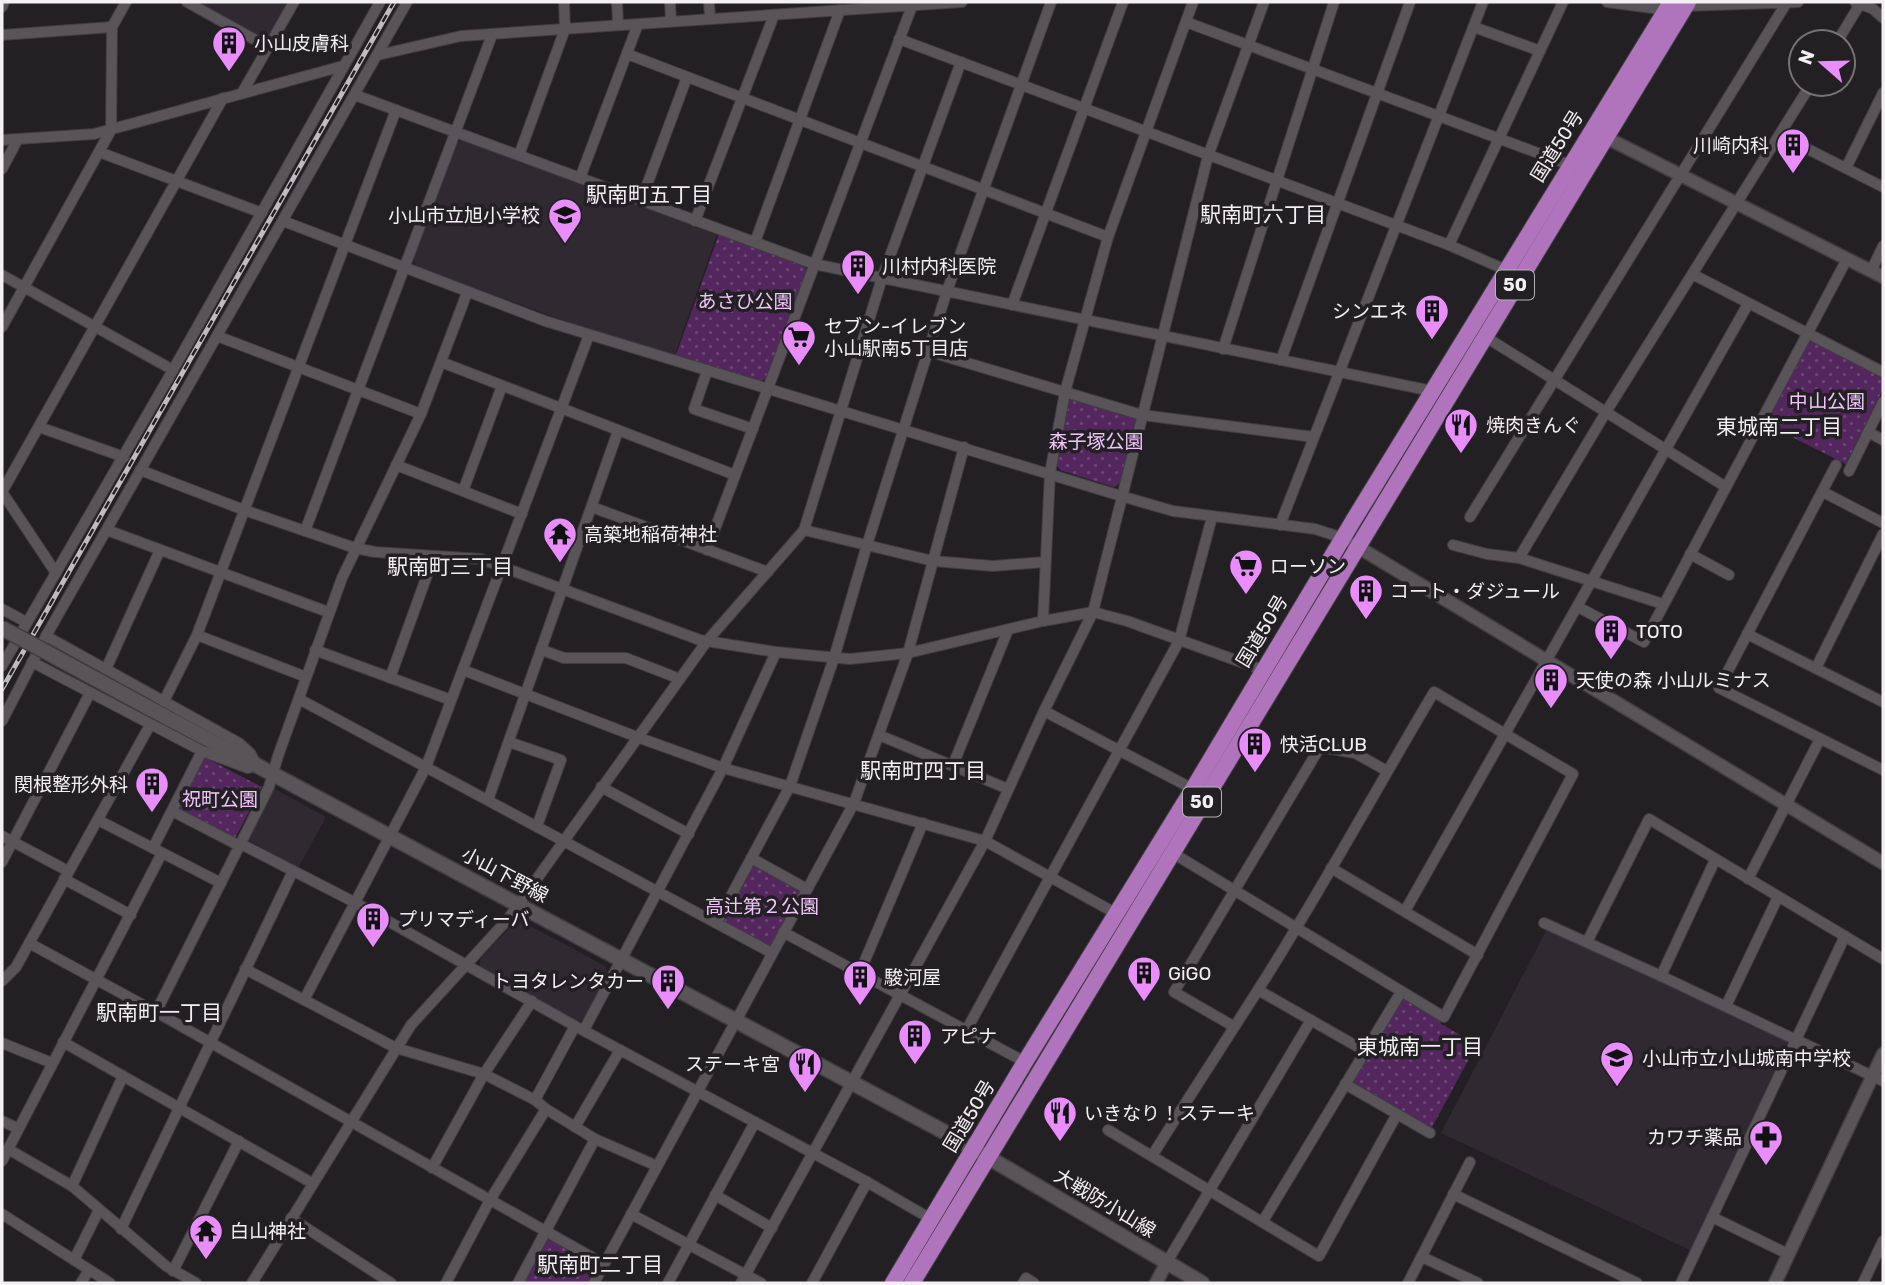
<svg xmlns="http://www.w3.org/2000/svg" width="1885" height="1285" viewBox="0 0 1885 1285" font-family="Rubik,'Noto Sans JP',sans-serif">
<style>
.built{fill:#302932}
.grass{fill:url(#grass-dots)}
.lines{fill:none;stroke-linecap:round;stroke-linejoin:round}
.minor-casing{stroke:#3f3d40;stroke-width:12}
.tertiary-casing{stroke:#3f3d40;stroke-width:15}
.secondary-casing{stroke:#3f3d40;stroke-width:17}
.trunk-casing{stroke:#3f3d40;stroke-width:18}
.minor{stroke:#585458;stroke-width:10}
.tertiary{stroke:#585458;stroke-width:12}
.secondary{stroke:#585458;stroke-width:14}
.trunk{stroke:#af74bc;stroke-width:16}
.rail-casing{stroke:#bfbcbf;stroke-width:5}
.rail{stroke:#232024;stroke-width:2.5;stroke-dasharray:8;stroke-linecap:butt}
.secondary-bridge-casing{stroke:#3f3d40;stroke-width:17;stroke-linecap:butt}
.secondary-bridge{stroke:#585458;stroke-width:14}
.labels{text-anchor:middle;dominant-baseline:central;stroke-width:7;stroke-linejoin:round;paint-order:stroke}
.shield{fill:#232024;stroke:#b5b2b5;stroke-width:2}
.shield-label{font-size:18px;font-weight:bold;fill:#f3f0f3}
.poi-label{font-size:19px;fill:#f3f0f3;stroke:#232024;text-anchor:start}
.street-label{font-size:19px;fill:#f3f0f3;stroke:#232024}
.park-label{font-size:19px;fill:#f1c5fb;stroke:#232024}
.neighbourhood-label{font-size:21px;fill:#f3f0f3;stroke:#232024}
</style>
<defs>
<pattern id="grass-dots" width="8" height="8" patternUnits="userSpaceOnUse" patternTransform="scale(1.75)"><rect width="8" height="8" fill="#53275d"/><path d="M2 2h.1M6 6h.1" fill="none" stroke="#6c4775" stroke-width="1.8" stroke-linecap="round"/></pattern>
</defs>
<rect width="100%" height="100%" fill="#232024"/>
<g class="built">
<polygon points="196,2 289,2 269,37 262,39"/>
<polygon points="466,140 717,235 675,354 590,330 415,266 413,255 455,143"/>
<polygon points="273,788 326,817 298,868 246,839"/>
<polygon points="515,922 523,922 605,966 608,973 583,1021 575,1020 480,969 480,959"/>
<polygon points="1548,927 1789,1042 1692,1251 1441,1133"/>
</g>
<g class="grass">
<polygon points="719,234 804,265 807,271 766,379 759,381 676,355"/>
<polygon points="1812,340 1883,376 1883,389 1846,464 1764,423 1806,341"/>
<polygon points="1071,398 1135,416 1137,419 1120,483 1114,487 1060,470 1056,464 1068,400"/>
<polygon points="204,757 262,787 234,840 178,810"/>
<polygon points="751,861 804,890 771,951 719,922"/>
<polygon points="1403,997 1440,1019 1441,1024 1477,1044 1431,1129 1352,1083"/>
<polygon points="546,1235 602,1265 592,1283 520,1283"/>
</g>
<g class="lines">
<g class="minor-casing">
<g id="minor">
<polyline points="187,2 268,47"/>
<polyline points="617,2 618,25"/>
<polyline points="670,2 671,21"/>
<polyline points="709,2 710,19"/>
<polyline points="1607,2 1667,10"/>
<polyline points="1855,2 1873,9 1883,18"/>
<polyline points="1685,6 1798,2"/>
<polyline points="2,7 4,2"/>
<polyline points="1186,22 1570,165"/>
<polyline points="1474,27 1540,51"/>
<polyline points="2,35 112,27"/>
<polyline points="899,39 1449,245 1506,270"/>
<polyline points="1837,42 1860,4"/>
<polyline points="627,54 1108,237"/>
<polyline points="378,55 461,36 962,2"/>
<polyline points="242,93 294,2"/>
<polyline points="355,95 814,264 1432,391"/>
<polyline points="1780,135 1883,187"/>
<polyline points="2,140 94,134 343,66"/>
<polyline points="99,152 262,213"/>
<polyline points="519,155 565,29 564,2"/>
<polyline points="1846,168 1883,93"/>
<polyline points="2,169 18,139"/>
<polyline points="580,178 638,24"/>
<polyline points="641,201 687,77"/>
<polyline points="283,221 545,321 1121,496 1173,511 1315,529 1343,538"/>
<polyline points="695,221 774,15"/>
<polyline points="755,242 840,10"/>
<polyline points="1449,245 1563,2"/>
<polyline points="1871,271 1883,246"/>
<polyline points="2,275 173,370"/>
<polyline points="1694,275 1883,372"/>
<polyline points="467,293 421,414 342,578 278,756 269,787 156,1012 604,1264"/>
<polyline points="1012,305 1123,2"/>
<polyline points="2,327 111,130 112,27 126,2"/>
<polyline points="217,336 421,414"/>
<polyline points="1484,336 1726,487"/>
<polyline points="1223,349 1334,2"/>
<polyline points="927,351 1142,415 1314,437"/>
<polyline points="1281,360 1410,2"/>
<polyline points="441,362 735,475"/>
<polyline points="707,371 694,409 753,429"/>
<polyline points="39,427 124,457"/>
<polyline points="1868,432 1883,440"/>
<polyline points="396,465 522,514"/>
<polyline points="1836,465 1719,688 1883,770"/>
<polyline points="140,470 244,510 355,548 375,552 481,559 700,640 776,652 850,659 908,653 1043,621 1093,612 1127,621 1263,670"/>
<polyline points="1849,471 1883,402"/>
<polyline points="463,491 502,386"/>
<polyline points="2,492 223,98"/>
<polyline points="2,492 56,573"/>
<polyline points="1823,492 1883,523"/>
<polyline points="592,507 768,572"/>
<polyline points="1470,517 1787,2"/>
<polyline points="1280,525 1483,2"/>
<polyline points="107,530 328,612"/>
<polyline points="804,530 933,561 993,566 1045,562"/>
<polyline points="305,531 492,35"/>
<polyline points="1453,545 1487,554 1519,558 1663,604"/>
<polyline points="707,550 912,6"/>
<polyline points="1690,554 1729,575"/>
<polyline points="1519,558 1606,412 1811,84"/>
<polyline points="1578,607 1644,642 1847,259"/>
<polyline points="2,609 26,622"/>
<polyline points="1043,621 1050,473 1065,392 1108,237 1193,2"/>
<polyline points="1747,634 1883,702"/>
<polyline points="197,635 306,677"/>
<polyline points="315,650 451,700"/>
<polyline points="542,650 564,658 626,658 680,679"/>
<polyline points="32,662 202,751 248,768 257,765 250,753 239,743 46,636"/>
<polyline points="2,666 173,370 380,2"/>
<polyline points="1816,668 1883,534"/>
<polyline points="106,669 160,550"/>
<polyline points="463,670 637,737 723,768 985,841 1117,914"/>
<polyline points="390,678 434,556"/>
<polyline points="299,699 772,953"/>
<polyline points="164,701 197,635 396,110"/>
<polyline points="1044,711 1193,789"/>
<polyline points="2,721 46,636 407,2"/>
<polyline points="879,735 1008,789"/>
<polyline points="509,742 561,760 537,826"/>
<polyline points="953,765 1008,630"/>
<polyline points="601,787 689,834"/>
<polyline points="488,800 618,431"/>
<polyline points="172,811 236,844 241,844 354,902 575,1026 867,1182 931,1219"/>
<polyline points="98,820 221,883"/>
<polyline points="2,836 68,871"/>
<polyline points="153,848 202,751"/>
<polyline points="751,858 807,889"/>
<polyline points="2,862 90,693"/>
<polyline points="1331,868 1478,955"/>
<polyline points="64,879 131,915"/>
<polyline points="1748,879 1820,739"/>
<polyline points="1405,911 1748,304"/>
<polyline points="717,922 790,786 834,658 867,545 947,291 1051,2"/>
<polyline points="1544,923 1661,976 1883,1081"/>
<polyline points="783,932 1025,1062"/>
<polyline points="1587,942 1649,819 1883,959"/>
<polyline points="29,943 156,1012"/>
<polyline points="245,969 396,1048 484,1074 535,1100 546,1109 595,1139 657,1166"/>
<polyline points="860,972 923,823"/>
<polyline points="1661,976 1715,860"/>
<polyline points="2,981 16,967 150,725"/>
<polyline points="1258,990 1365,1051"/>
<polyline points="304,1000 426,767 589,335"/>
<polyline points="1726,1006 1778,897"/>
<polyline points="1233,1026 1174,992 1320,747 1355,753 1387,771"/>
<polyline points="967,1029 1179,641 1212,517"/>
<polyline points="584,1030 723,768 776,652"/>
<polyline points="63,1042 312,1183"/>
<polyline points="2,1043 52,1063"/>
<polyline points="535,1100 575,1026"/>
<polyline points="1397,1114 1430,1133"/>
<polyline points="2,1121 17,1128"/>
<polyline points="575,1127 620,1050"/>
<polyline points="1108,1130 1319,1256 1397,1114 1345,1084"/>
<polyline points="8,1149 72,1186 166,1266 196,1283"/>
<path d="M1152,1156c35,-56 71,-111 106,-166 62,-97 117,-199 176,-298l139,82 -129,243 -273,-165"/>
<polyline points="2,1161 162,853"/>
<polyline points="432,1168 484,1074 532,1001"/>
<polyline points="72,1186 123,1076"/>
<polyline points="1453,1194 1637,1283"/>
<polyline points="715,1195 772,1228"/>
<polyline points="2,1214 110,1283"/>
<polyline points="631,1214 761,1283"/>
<polyline points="1712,1217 1788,1254"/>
<polyline points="291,1218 391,1283"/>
<polyline points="1263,1221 1401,992"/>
<polyline points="121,1229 293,871"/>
<polyline points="1422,1257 1478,1283"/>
<polyline points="74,1260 99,1210"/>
<polyline points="1167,1262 1311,1020"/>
<polyline points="173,1271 239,1141"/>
<polyline points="81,1283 89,1270"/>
<polyline points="252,1283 411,1025 508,919 707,641 804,530 882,278 961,62"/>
<polyline points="446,1283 490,1200 546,1109"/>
<polyline points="518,1283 595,1139"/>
<polyline points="594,1283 854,803 908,653 964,447"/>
<polyline points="668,1283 755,1122"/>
<polyline points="741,1283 985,841 1044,711 1093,612 1208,156 1264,2"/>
<polyline points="812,1283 867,1182"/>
<polyline points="1023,1283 1026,1278 1034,1283"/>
<polyline points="1408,1283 1470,1162"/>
<polyline points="1681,1283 1845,936"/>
<polyline points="1863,1283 1883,1241"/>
</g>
</g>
<g class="tertiary-casing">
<g id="tertiary">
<polyline points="1599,134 1883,277"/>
<polyline points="1353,544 1883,863"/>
<polyline points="1156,1283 1167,1262"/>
<polyline points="1775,1283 1883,1054"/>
</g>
</g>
<g class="secondary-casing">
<polyline id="secondary" points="149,708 952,1136 1202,1283"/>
</g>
<g class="trunk-casing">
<g id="trunk">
<polyline points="893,1283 1025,1062 1193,789 1353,521 1671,2"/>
<polyline points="912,1283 1688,2"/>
</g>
</g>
<use href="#minor" class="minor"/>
<use href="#tertiary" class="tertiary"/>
<use href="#secondary" class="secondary"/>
<use href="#trunk" class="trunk"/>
<g class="rail-casing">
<polyline id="rail" points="2,689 394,2"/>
</g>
<use href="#rail" class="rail"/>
<g class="secondary-bridge-casing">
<polyline id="secondary-bridge" points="2,628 149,708"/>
</g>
<use href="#secondary-bridge" class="secondary-bridge"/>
</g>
<defs>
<g id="building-pin" transform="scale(1.75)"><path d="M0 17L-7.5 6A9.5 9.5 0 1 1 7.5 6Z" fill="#e98dfe" stroke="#232024"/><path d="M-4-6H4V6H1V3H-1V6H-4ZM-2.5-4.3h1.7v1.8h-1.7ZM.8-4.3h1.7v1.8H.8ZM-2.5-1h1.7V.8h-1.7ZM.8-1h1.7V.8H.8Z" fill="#111"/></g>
<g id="school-pin" transform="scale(1.75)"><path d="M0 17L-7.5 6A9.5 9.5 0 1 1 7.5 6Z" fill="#e98dfe" stroke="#232024"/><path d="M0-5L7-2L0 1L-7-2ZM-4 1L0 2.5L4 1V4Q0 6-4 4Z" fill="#111"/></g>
<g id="supermarket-pin" transform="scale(1.75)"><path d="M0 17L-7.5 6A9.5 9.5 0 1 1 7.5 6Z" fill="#e98dfe" stroke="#232024"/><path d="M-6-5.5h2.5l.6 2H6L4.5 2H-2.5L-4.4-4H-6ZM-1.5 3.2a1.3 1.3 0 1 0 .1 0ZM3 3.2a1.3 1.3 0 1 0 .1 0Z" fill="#111"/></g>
<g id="restaurant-pin" transform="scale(1.75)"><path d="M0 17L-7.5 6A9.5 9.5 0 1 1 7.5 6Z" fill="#e98dfe" stroke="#232024"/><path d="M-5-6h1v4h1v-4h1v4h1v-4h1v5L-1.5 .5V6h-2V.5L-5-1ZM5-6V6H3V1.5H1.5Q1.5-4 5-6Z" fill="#111"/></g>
<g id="temple-pin" transform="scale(1.75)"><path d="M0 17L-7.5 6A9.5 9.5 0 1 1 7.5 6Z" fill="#e98dfe" stroke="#232024"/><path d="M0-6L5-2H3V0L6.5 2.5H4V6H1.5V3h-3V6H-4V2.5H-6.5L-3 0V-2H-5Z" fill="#111"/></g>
<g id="pharmacy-pin" transform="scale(1.75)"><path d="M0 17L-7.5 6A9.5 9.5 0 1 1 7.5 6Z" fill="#e98dfe" stroke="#232024"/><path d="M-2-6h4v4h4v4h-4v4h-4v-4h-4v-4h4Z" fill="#111"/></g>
</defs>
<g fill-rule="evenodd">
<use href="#building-pin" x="229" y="43"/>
<use href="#building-pin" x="1793" y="145"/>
<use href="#school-pin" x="565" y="215"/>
<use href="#building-pin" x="858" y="266"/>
<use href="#building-pin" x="1432" y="311"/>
<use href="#supermarket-pin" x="799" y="337"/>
<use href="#restaurant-pin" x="1461" y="425"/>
<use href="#temple-pin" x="560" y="534"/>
<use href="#supermarket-pin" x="1246" y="566"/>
<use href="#building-pin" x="1366" y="591"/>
<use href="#building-pin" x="1611" y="631"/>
<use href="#building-pin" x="1551" y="680"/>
<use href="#building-pin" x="1255" y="744"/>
<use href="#building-pin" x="152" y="784"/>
<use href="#building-pin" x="373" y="919"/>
<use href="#building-pin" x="1144" y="973"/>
<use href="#building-pin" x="860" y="977"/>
<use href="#building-pin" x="668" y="981"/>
<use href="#building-pin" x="915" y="1036"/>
<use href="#school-pin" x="1617" y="1058"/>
<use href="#restaurant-pin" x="805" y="1064"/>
<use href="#restaurant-pin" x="1060" y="1113"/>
<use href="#pharmacy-pin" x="1766" y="1137"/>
<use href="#temple-pin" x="206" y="1231"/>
</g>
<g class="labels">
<g class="shield">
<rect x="1496" y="270.5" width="38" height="29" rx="5"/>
<rect x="1183" y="787.5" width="38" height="29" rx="5"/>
</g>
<g class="shield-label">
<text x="1515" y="285">50</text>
<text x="1202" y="802">50</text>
</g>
<g class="poi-label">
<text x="254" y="43">小山皮膚科</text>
<text x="1769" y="145" text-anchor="end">川崎内科</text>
<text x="540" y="215" text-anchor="end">小山市立旭小学校</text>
<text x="882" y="266">川村内科医院</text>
<text x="1408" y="311" text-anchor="end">シンエネ</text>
<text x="824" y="326">セブン-イレブン<tspan x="824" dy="22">小山駅南5丁目店</tspan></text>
<text x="1486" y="425">焼肉きんぐ</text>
<text x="584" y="534">高築地稲荷神社</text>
<text x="1270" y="566">ローソン</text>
<text x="1390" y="591">コート・ダジュール</text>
<text x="1636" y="631">TOTO</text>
<text x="1576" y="680">天使の森 小山ルミナス</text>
<text x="1280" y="744">快活CLUB</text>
<text x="128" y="784" text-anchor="end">関根整形外科</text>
<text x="398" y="919">プリマディーバ</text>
<text x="1168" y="973">GiGO</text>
<text x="884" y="977">駿河屋</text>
<text x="644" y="981" text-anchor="end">トヨタレンタカー</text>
<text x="940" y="1036">アピナ</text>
<text x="1642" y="1058">小山市立小山城南中学校</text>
<text x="780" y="1064" text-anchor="end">ステーキ宮</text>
<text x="1084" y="1113">いきなり！ステーキ</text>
<text x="1742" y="1137" text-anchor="end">カワチ薬品</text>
<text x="230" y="1231">白山神社</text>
</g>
<g class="street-label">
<text transform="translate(1557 146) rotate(-58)">国道50号</text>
<text transform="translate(1262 631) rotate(-59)">国道50号</text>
<text transform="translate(505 875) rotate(28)">小山下野線</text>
<text transform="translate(969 1116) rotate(-59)">国道50号</text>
<text transform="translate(1105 1203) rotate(31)">大戦防小山線</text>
</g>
<g class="park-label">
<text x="745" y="301">あさひ公園</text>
<text x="1827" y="401">中山公園</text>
<text x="1096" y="441">森子塚公園</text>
<text x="220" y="799">祝町公園</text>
<text x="762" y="906">高辻第２公園</text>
</g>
<g class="neighbourhood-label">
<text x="649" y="194">駅南町五丁目</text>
<text x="1263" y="214">駅南町六丁目</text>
<text x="1779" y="426">東城南二丁目</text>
<text x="450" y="566">駅南町三丁目</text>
<text x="923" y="770">駅南町四丁目</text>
<text x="159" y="1012">駅南町一丁目</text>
<text x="1420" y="1046">東城南一丁目</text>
<text x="600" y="1264">駅南町二丁目</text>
</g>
</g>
<rect width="1885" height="1285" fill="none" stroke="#f3f0f3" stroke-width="7"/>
<g transform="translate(1822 63) rotate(290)"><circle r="33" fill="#232024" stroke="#767377" stroke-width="2"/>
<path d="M0-5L12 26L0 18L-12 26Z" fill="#e98dfe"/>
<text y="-10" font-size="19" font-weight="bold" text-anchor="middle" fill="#f3f0f3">N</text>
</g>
</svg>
